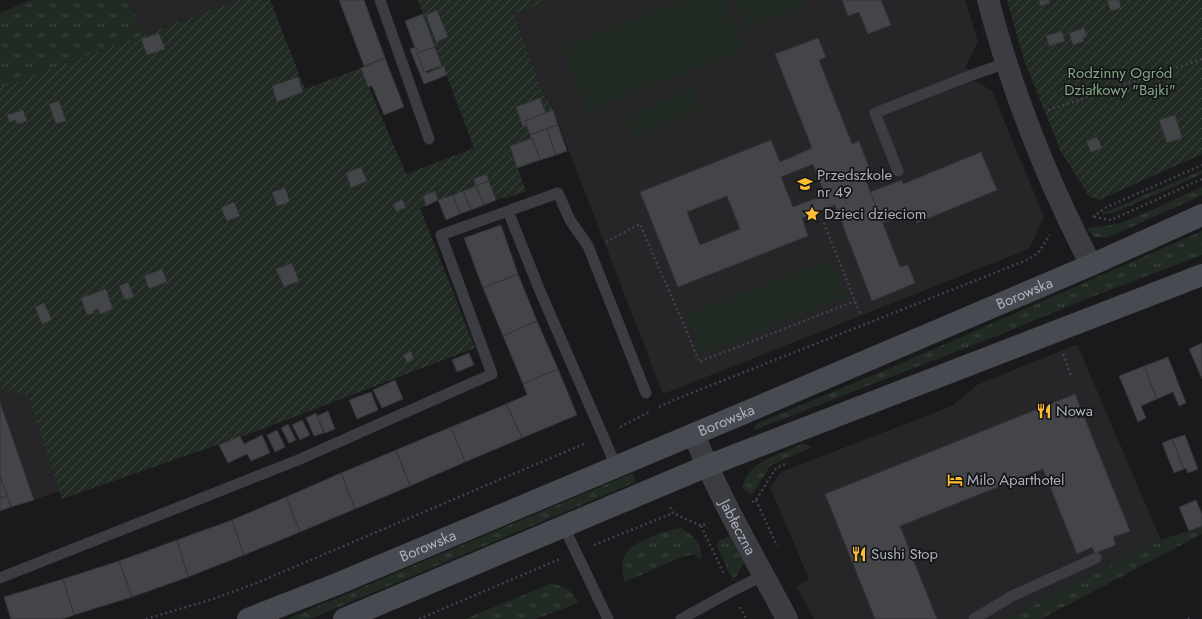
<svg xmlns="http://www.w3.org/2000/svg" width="1202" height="619" viewBox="0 0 1202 619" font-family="Jost,sans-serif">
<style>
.built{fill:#262629}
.grass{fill:url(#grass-tufts)}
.park{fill:#212b23}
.garden{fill:url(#garden-furrows)}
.building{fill:#444549;stroke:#343438;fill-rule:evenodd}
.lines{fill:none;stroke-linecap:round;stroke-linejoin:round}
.path{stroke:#404249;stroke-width:2.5;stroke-dasharray:2 3;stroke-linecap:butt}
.lane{stroke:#3c3d43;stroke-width:11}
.street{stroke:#3c3d43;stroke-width:22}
.secondary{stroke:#484a52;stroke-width:22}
.labels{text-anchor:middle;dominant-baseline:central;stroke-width:3.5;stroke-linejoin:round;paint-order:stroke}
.park-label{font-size:15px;fill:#82a885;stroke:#151517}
.poi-label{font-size:15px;fill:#abb0bc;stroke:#151517;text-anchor:start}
.street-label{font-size:15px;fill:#abb0bc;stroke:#151517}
</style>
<defs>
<pattern id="grass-tufts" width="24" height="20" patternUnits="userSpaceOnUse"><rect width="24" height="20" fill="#212b23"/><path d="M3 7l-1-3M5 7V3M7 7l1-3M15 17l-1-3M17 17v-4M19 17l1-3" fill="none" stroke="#3f4741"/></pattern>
<pattern id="garden-furrows" width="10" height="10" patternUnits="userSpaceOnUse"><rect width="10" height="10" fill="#212b23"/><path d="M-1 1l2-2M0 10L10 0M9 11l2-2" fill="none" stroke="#3f4741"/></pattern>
</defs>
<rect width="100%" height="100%" fill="#1a1a1c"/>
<g class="built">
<polygon points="129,0 238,0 143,35"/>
<polygon points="552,0 965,0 978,42 966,65 971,81 978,82 992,91 1044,217 1029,249 663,394 553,110 541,88 514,14"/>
<polygon points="1075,345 1078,346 1161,540 1006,619 814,619 796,587 809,579 770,487 781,472 952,406 977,385"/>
<polygon points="0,388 28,395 60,491 0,511"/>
</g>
<g class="grass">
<polygon points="31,0 129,0 143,35 0,88 0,13"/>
<polygon points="1202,170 1202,174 1116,212 1103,215 1102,213 1115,208"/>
<path d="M1202,187v8l-95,43 -12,-1 -8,-8c11,-4 24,-2 36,-7 27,-10 53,-24 79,-35z"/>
<polygon points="1202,231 1202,255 1086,299 1004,333 754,430 756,424 895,366"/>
<path d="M802,444l9,2v2l-40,17 -19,30 -10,-7c4,-26 39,-34 60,-44z"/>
<polygon points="633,473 636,482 310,619 287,619"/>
<polygon points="1202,526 1202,534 1041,619 1006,619 1161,540"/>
<path d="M681,528c12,6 22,18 20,32l-7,-6 -12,3 -57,25c-8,-27 3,-35 26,-45 10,-4 19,-8 30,-9z"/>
<polygon points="729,536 744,563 733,581 717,546 719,541"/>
<path d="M550,584c14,1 22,6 28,19l-42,16h-71z"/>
</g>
<g class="park">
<polygon points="684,0 727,0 744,50 585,112 562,46"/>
<polygon points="734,0 806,0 807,4 745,30"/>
<polygon points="693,88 702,109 633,140 624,118"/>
<polygon points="832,259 846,297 702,355 686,314"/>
</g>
<g class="garden">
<polygon points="238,0 270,0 305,89 361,68 406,174 474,148 418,0 552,0 514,14 541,88 553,110 526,120 532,138 510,146 526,191 505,199 505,197 496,200 486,174 474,179 476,186 420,208 475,348 257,431 62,499 28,396 0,388 0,88"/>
<polygon points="1007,0 1202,0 1202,154 1099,200 1090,197 1061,152 1024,60"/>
</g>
<g class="building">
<polygon points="339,0 364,0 385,58 364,66"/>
<polygon points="842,0 881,0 891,25 868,34 859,12 848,16"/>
<polygon points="1039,0 1049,0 1050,3 1040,6"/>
<polygon points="1107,0 1119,0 1121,8 1111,11"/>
<polygon points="437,10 448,37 436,42 426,15"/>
<polygon points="423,14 435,47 417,53 405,21"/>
<polygon points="1084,28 1087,36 1083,38 1084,41 1073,45 1069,33"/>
<polygon points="1062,31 1065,41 1049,46 1046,36"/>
<polygon points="159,33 165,49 147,55 141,39"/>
<path d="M818,38l8,19 -7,3 33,84 7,-3 14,37 -7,3 34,86 8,-2 7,18 -43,18 -37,-96 -33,13 6,18 -130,51 -38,-95 131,-52 9,22 32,-14 -37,-94zM813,164l12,31 -32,12 -12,-30zM727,196l13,33 -40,16 -13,-33z"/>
<polygon points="416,47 427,73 444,66 447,75 424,84 410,49"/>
<polygon points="435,47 442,66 424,72 417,53"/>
<polygon points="385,58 404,107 384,115 372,86 368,87 361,68"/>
<polygon points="298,77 303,92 277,102 272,86"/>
<polygon points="540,98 546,113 525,121 527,126 523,127 516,107"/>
<polygon points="59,101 66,121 56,124 49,104"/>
<polygon points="23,110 27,121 17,124 15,120 9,122 7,115"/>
<polygon points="553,110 558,125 530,135 525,121"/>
<polygon points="1175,115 1182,138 1167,143 1159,120"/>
<polygon points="558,125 567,151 556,155 547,129"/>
<polygon points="547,129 556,155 540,160 530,135"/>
<polygon points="1097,137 1102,148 1091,152 1086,141"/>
<polygon points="532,138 540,160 517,168 510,146"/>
<polygon points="981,152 997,190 917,223 913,211 883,223 870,192 902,180 903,184"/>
<polygon points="361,167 367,181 351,188 346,173"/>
<polygon points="486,174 489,181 476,186 474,179"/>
<polygon points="489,181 496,200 484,205 476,186"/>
<polygon points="476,186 484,205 471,210 463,191"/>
<polygon points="285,188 290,202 277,206 272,192"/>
<polygon points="435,191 438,200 426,206 423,196"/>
<polygon points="463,191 471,210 460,214 453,195"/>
<polygon points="453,195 460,214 446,220 438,200"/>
<polygon points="402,199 406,208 396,211 393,204"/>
<polygon points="234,202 240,216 227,221 221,208"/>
<polygon points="501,225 518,274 483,288 464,238"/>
<polygon points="292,263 299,281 284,287 276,269"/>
<polygon points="162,269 167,282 149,289 144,276"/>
<polygon points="518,274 537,321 503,336 483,288"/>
<polygon points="128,282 134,297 125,300 119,286"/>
<polygon points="106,289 113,309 100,314 98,309 93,311 94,313 87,315 81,298"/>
<polygon points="44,303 52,320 42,324 35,307"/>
<polygon points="537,321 558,369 523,384 503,336"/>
<polygon points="1202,343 1202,379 1189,349"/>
<polygon points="411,351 414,359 407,363 403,355"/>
<polygon points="469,353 474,365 457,372 452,360"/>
<polygon points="1168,357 1186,403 1179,406 1173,392 1157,399 1144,366"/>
<polygon points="1144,366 1157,399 1141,406 1146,418 1138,422 1119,376"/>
<polygon points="558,369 577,415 522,438 506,404 527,395 523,384"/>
<polygon points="395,380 403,399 382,408 373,390"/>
<polygon points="371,392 378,410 357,419 349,400"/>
<polygon points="1075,394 1130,531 1113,537 1116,545 1095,553 1092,547 1077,554 1043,469 900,526 937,619 875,619 825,494"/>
<polygon points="0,402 34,500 11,507 0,476"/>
<polygon points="506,404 522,438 465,462 451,427"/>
<polygon points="328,411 335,429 325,433 317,416"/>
<polygon points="316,413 324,433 314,436 306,418"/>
<polygon points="302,420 310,435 300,440 292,425"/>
<polygon points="288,424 296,440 289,443 281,428"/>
<polygon points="451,427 465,462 410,486 396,450"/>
<polygon points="277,430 285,447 275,452 267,435"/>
<polygon points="262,435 270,453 251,461 247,454 228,463 219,445 240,436 244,444"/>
<polygon points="1185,435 1198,469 1188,473 1186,468 1184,469 1172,439"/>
<polygon points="1172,439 1184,469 1174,473 1162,443"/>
<polygon points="396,450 410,486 355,509 341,473"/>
<polygon points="341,473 355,509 300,532 286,497"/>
<polygon points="0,476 7,496 0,498"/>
<polygon points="7,496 11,507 0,511 0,498"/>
<polygon points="286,497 300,532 244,555 232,520"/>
<polygon points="1196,500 1202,514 1202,526 1189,531 1179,507"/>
<polygon points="232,520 244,555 188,577 177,540"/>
<polygon points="177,540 188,577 132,597 119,561"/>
<polygon points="119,561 132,597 74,615 63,579"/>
<polygon points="63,579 74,615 63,619 11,619 4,597"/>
</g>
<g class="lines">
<g class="path">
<polyline points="1048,110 1202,59"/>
<polyline points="830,209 824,223 860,314"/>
<polyline points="1093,217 1105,208 1202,165"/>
<polyline points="1094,217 1111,220 1202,179"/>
<path d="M606,242l34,-18c19,46 41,91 59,138l156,-61"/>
<polyline points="1063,354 1072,378"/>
<polyline points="659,407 674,400 1027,260 1038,253 1050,235"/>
<polyline points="620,427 649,412"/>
<polyline points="756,500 777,546"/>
<polyline points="752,502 756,500 776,468 788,463"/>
<polyline points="670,507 673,513 701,526 708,523"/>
<polyline points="701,526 724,574"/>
<polyline points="594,545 673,513"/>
<polyline points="740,607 746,619"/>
<polyline points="1188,618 1189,619"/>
<polyline points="146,619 213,599 259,582 586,443"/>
<polyline points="419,619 560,559"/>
</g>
<g class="lane">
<polyline points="380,0 429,139"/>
<polyline points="898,171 875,113 969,76 1006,63"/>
<polyline points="508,211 540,291 616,466"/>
<polyline points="564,527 608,619"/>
<polyline points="0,578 298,460 492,374 441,235 558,193 570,220 588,246 646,393"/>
<polyline points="681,619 732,591 764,575"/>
<polyline points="974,619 1012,596 1096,558"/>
</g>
<g class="street">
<path d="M988,0c24,92 59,180 103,265"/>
<path id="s1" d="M694,434c25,64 61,124 93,185"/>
</g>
<g class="secondary">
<path id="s2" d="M248,619l89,-35 407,-171 347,-148 111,-50"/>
<polyline points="344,619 707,466 1202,275"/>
</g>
</g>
<defs>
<g id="school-bare" transform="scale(1.2)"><path d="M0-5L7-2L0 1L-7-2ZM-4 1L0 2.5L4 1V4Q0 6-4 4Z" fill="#fdbd31" stroke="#151517" stroke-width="2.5" paint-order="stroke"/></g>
<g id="sight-bare" transform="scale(1.2)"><path d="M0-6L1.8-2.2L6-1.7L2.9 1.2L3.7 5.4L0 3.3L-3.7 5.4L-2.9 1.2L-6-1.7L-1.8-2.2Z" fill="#fdbd31" stroke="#151517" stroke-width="2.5" paint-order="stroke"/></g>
<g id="restaurant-bare" transform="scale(1.2)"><path d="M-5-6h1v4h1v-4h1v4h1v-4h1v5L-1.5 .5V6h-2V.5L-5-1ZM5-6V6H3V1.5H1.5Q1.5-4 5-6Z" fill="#fdbd31" stroke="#151517" stroke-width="2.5" paint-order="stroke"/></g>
<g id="hotel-bare" transform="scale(1.2)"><path d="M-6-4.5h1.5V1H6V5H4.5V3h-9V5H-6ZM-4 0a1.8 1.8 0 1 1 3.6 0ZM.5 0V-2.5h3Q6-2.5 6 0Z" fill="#fdbd31" stroke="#151517" stroke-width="2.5" paint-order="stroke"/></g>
</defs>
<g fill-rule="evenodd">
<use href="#school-bare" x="805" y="184"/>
<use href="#sight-bare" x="812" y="214"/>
<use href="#restaurant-bare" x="1044" y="411"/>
<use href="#hotel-bare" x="955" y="480"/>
<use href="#restaurant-bare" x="859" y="554"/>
</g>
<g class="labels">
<g class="park-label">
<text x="1120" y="73">Rodzinny Ogród<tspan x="1120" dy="17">Działkowy "Bajki"</tspan></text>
</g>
<g class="poi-label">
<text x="817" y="175">Przedszkole<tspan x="817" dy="17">nr 49</tspan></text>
<text x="824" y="214">Dzieci dzieciom</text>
<text x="1056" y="411">Nowa</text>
<text x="967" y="480">Milo Aparthotel</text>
<text x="871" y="554">Sushi Stop</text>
</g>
<g class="street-label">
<text stroke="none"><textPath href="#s2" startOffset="842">Borowska</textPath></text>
<text stroke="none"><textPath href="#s2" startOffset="518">Borowska</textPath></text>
<text stroke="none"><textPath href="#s1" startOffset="103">Jabłeczna</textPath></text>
<text stroke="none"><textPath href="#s2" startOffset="194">Borowska</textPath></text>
</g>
</g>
</svg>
